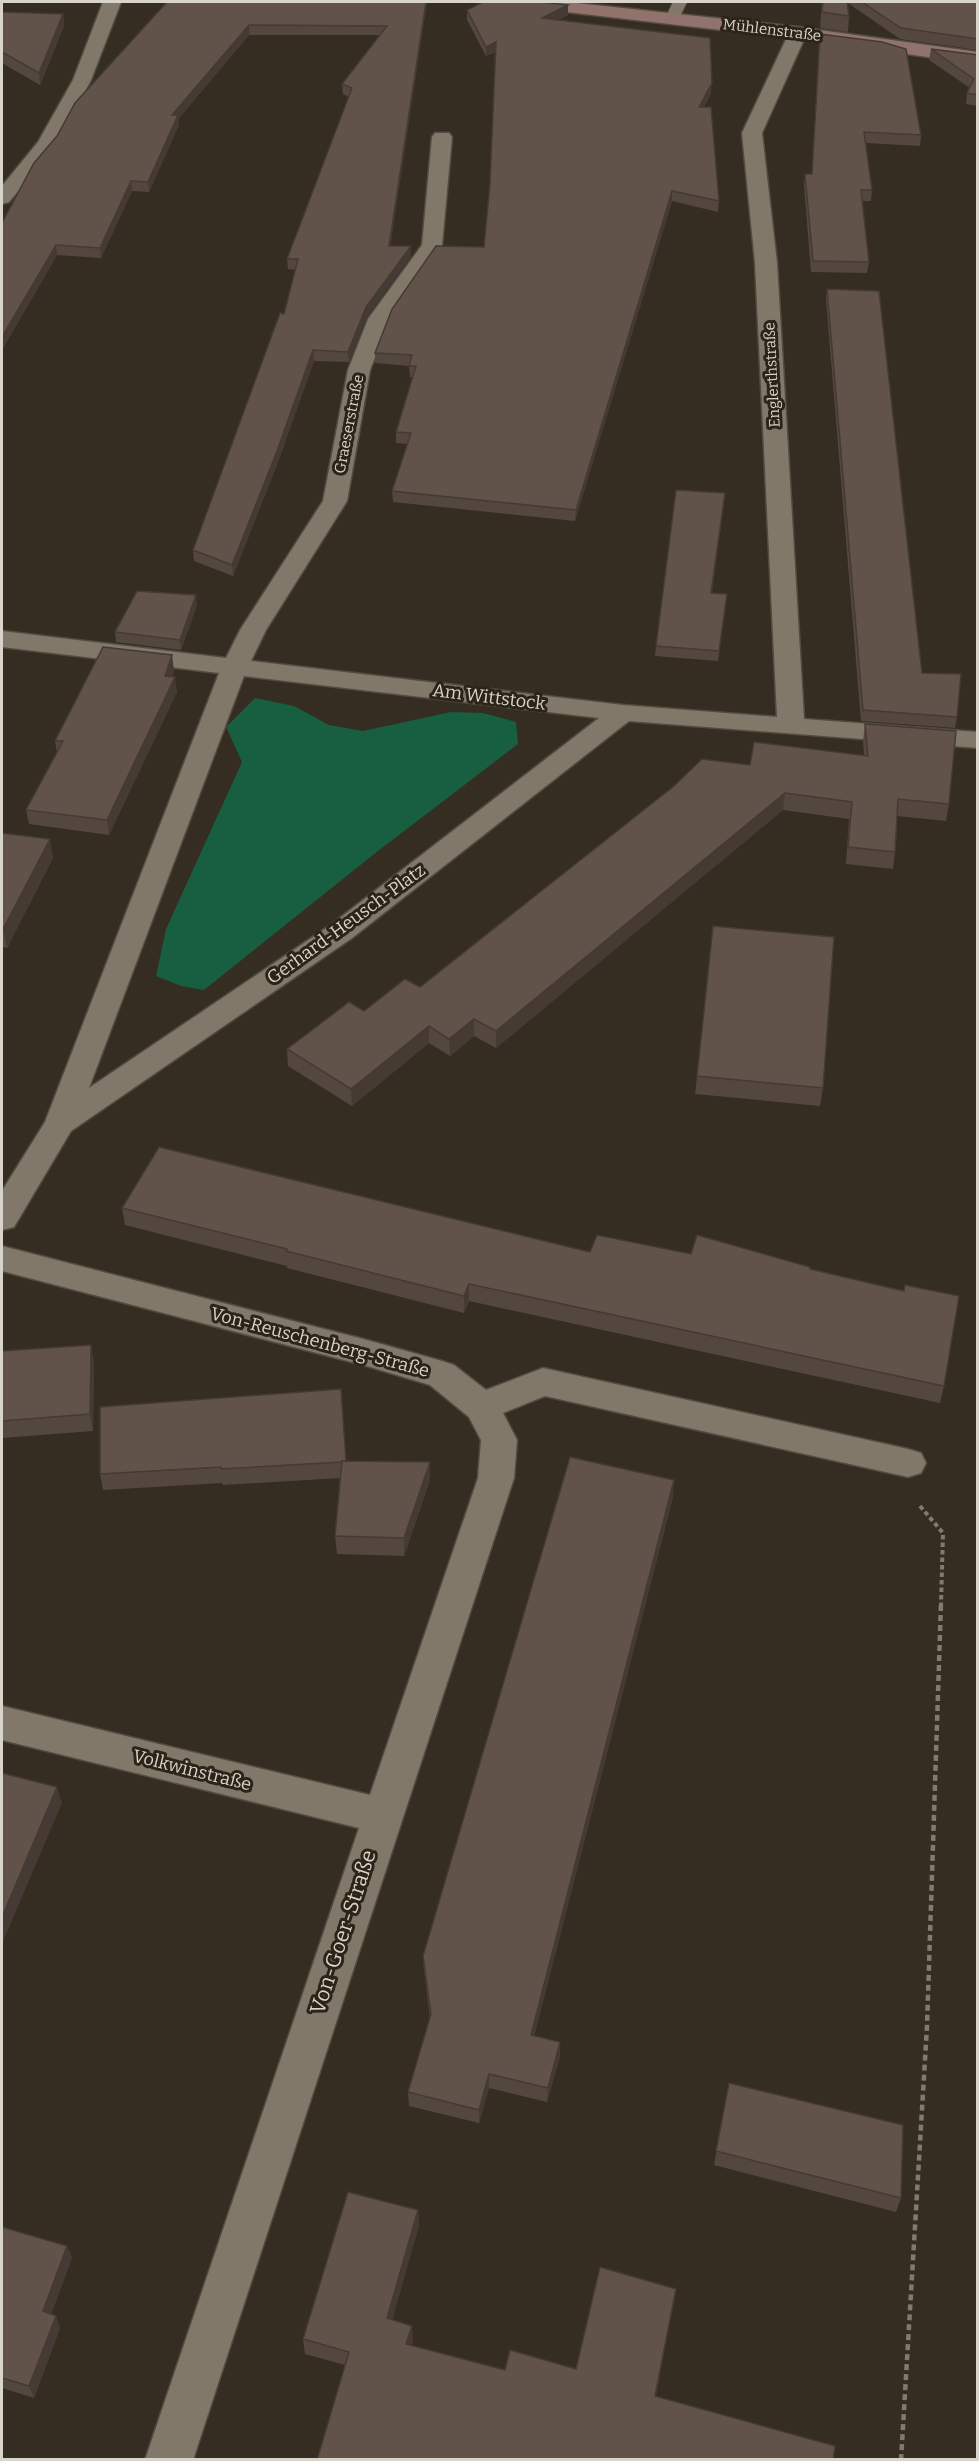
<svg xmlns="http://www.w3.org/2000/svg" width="979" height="2461" viewBox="0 0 979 2461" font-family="Bitter,serif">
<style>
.green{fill:#185e40}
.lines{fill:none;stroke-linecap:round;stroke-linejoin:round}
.service-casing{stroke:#514b40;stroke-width:2}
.minor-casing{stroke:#514b40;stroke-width:3}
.secondary-casing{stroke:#514b40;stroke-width:3}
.path-far1{stroke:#817a70;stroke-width:4;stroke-dasharray:4.5 3;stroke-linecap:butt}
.path{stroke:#817a70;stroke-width:4.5;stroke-dasharray:6 4;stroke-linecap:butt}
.service{fill:#81786a;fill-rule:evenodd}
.minor{fill:#81786a;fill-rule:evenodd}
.secondary{fill:#92726c;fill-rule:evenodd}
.wall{fill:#544740}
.shaded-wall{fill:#453a34}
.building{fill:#62534a;stroke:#453a34;stroke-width:1.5}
.labels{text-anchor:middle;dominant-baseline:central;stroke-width:6;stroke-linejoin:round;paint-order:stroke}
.far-street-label{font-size:15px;fill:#d8d3cb;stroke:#2b2417}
.street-label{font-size:18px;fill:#d8d3cb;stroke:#2b2417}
.near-street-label{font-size:21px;fill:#d8d3cb;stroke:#2b2417}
</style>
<rect width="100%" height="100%" fill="#352d21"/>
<polygon class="green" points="255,698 294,706 329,725 363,731 451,712 483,713 516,722 518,744 378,851 204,990 181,986 156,976 166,929 242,762 226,727"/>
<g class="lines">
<g class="service-casing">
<polygon id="service" points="673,2 687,2 677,22 672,23 665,19"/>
</g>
<g class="minor-casing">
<g id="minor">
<polygon points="103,2 121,2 91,80 57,144 9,202 2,204 2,186 38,142 73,80"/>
<path d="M798,27l6,2 3,4 -45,100 15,130 27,456 174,13v16l-349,-27 -277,217 -281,193 -57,96 -12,3v-39l43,-69 174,-449 -217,-26v-16l224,27 14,-28 83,-129 25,-131 20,-51 54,-74 10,-108 3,-4h14l3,4 -10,108 -52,74 -20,51 -23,131 -81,129 -15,31 372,44 154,12 -22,-454 -13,-130 47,-100 3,-4zM244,676l355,42 -267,206 -243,164z"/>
<polygon points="2,1246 367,1340 442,1361 454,1365 486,1390 543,1368 908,1449 921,1453 926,1463 921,1473 908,1477 545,1396 503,1413 517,1440 514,1478 193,2460 145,2460 359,1828 2,1740 2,1706 370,1795 478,1478 481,1440 469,1417 430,1385 367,1366 2,1271"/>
</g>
</g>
<g class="secondary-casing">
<polygon id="secondary" points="514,2 567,2 798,27 978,52 978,64 798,39 523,7 517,6"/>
</g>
<polyline class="path-far1" points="920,1506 943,1533 941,1605"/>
<polyline class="path" points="901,2460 927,2026 941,1603"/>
<use href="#service" class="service"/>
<use href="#minor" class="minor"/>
<use href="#secondary" class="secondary"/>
</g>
<g class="wall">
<polygon points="167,2 427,2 390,246 411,256 366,318 349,362 314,361 278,462 233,576 194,561 193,550 284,314 295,270 288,269 287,259 349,97 343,94 342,84 380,35 249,35 179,118 179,125 149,192 132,191 101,258 57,255 2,350 3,355 2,357 2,223"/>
<polygon points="822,2 978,2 978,50 900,39 848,3 849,16 848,32 820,28"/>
<polygon points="467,10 568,15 558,20 711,93 704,107 719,201 718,212 672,201 575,521 393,502 392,491 407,444 396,443 396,432 413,377 410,377 409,366 375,363 375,353 484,247 490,184 495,52 486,56 467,20"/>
<polygon points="2,12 63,14 64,26 40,85 2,63"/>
<polygon points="819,44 921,135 920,146 866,143 872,190 871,201 862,201 869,262 867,273 811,272 804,185 805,174 812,174"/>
<polygon points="931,49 978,55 978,106 966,104 967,93 970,88 929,60"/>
<polygon points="827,289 922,673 957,717 955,728 861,721 826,300"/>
<polygon points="724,503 712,593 726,604 718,661 655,656 656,646"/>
<polygon points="197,605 181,650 116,642 115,632"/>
<polygon points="174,670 172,677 177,692 109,835 29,824 26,810 57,753 55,741"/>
<polygon points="865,724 949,804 946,821 897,816 895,852 893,869 846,864 849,819 783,810 496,1048 474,1036 450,1056 429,1043 352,1106 288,1066 287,1049 364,1011 420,987 750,765 864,755 863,741"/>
<polygon points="2,833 53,858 7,948 2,947"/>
<polygon points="697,1076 823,1088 820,1106 695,1094"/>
<polygon points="122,1208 590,1252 691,1254 810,1269 944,1386 940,1403 469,1301 464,1313 287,1268 287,1266 125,1225"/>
<polygon points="2,1351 94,1362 93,1431 2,1438"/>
<polygon points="346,1461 430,1480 404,1556 337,1554 335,1536 340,1478 223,1485 222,1483 103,1490 100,1474"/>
<polygon points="673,1497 534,2036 560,2056 547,2102 489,2088 479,2123 409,2106 408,2092 430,2018 424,1970 423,1956"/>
<polygon points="729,2083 901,2198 896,2212 714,2165"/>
<polygon points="418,2210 419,2225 392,2320 413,2340 411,2345 505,2370 576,2369 676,2289 656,2396 345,2365 305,2354 303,2339"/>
<polygon points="2,2227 67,2246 72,2258 51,2314 56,2316 60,2328 34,2398 2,2388"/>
</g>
<g class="shaded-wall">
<polygon points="426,2 427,2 389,256 389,246"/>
<polygon points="568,5 568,15 542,28 542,18"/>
<polygon points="63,14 64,26 40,85 39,73"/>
<polygon points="249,25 249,35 179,118 179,125 149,192 148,182 172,115"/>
<polygon points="496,42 496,51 486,56 486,47"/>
<polygon points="712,83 711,93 699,117 699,107"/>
<polygon points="131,181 132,191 101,258 100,248"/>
<polygon points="672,191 672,201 575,521 576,510"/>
<polygon points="56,245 57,255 2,350 3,355 2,357 2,337"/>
<polygon points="411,246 411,256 366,318 349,362 348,352 366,307"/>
<polygon points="313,350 314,361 278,462 233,576 232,565"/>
<polygon points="196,595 197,605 181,650 180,640"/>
<polygon points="172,655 174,670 167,690 165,676"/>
<polygon points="175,677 177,692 109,835 107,820"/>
<polygon points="785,793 783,810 496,1048 496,1031"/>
<polygon points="50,839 53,858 7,948 3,929"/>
<polygon points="474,1019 474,1036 450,1056 449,1039"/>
<polygon points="429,1026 429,1043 352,1106 351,1089"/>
<polygon points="469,1284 469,1301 464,1313 464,1296"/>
<polygon points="91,1345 94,1362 93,1431 90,1414"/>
<polygon points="430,1462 430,1480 404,1556 404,1538"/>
<polygon points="674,1480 673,1497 531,2049 531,2035"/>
<polygon points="57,1787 62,1803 2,1944 2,1917"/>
<polygon points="560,2042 560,2056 547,2102 548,2088"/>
<polygon points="489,2074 489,2088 479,2123 479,2110"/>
<polygon points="418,2210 419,2225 388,2333 387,2318"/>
<polygon points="67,2246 72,2258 48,2323 43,2311"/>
<polygon points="56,2316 60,2328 34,2398 29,2386"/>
<polygon points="412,2326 413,2340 408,2358 406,2344"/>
</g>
<g class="building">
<polygon points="167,2 426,2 389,246 411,246 366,307 348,352 313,350 277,451 232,565 193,550 280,313 284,314 298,259 287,259 352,88 342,84 387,26 249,25 172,115 178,115 148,182 131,181 100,248 56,245 2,337 2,223 34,163 57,136 75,103"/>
<polygon points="483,2 541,2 568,5 542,18 710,38 712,83 699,107 711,107 719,201 672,191 576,510 392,491 411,433 396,432 416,366 409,366 412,355 375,353 392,309 436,246 484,247 490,184 496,42 486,47 467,10"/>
<polygon points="823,2 847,2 849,16 822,12"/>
<polygon points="862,2 978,2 978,39 901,28"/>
<polygon points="2,12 63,14 39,73 2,52"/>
<polygon points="820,34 882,42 906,49 921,135 864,132 872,190 861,190 869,262 813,261 805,174 812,174"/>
<polygon points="931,49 978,55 978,95 967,93 974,79"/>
<polygon points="827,289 879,291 922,673 961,674 957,717 863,710"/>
<polygon points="676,490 725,493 711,593 727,594 719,651 656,646"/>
<polygon points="137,591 196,595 180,640 115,632"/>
<polygon points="103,647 172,655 165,676 175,677 107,820 26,810 63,741 55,741"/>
<polygon points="865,724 956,731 949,804 898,799 895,852 848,847 852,802 785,793 496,1031 474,1019 449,1039 429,1026 351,1089 287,1049 349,1002 364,1011 405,979 420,987 674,786 702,759 750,765 754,742 868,756"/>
<polygon points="2,833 50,839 3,929 2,929"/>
<polygon points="713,926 834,937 823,1088 697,1076"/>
<polygon points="159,1147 590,1252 597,1235 691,1254 697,1235 810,1267 810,1269 904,1291 905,1285 959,1296 944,1386 469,1284 464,1296 286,1251 287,1249 122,1208"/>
<polygon points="91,1345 90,1414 2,1421 2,1351"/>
<polygon points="341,1389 346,1461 342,1461 342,1462 221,1469 221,1467 100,1474 100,1407"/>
<polygon points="570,1457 674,1480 531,2035 560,2042 548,2088 489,2074 479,2110 408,2092 431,2014 423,1956"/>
<polygon points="342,1461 430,1462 404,1538 335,1536"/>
<polygon points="2,1773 57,1787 2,1917"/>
<polygon points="729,2083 903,2125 901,2198 716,2151"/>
<polygon points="348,2192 418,2210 387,2318 412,2326 406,2344 505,2370 510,2350 576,2369 600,2267 676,2289 655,2396 835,2446 833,2460 317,2460 349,2352 303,2339"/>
<polygon points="2,2227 67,2246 43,2311 56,2316 29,2386 2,2378"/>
</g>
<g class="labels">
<g class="far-street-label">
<text transform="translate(772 30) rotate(7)">Mühlenstraße</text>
<text transform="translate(772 375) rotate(-93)">Englerthstraße</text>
<text transform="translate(349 424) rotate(-79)">Graeserstraße</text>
</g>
<g class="street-label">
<text transform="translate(489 697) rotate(7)">Am Wittstock</text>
<text transform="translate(346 924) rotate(-36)">Gerhard-Heusch-Platz</text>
<text transform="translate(320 1342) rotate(15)">Von-Reuschenberg-Straße</text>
<text transform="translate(192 1770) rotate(14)">Volkwinstraße</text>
</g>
<g class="near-street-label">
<text transform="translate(343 1932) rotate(-72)">Von-Goer-Straße</text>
</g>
</g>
<rect width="979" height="2461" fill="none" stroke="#d8d3cb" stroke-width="6"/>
</svg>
